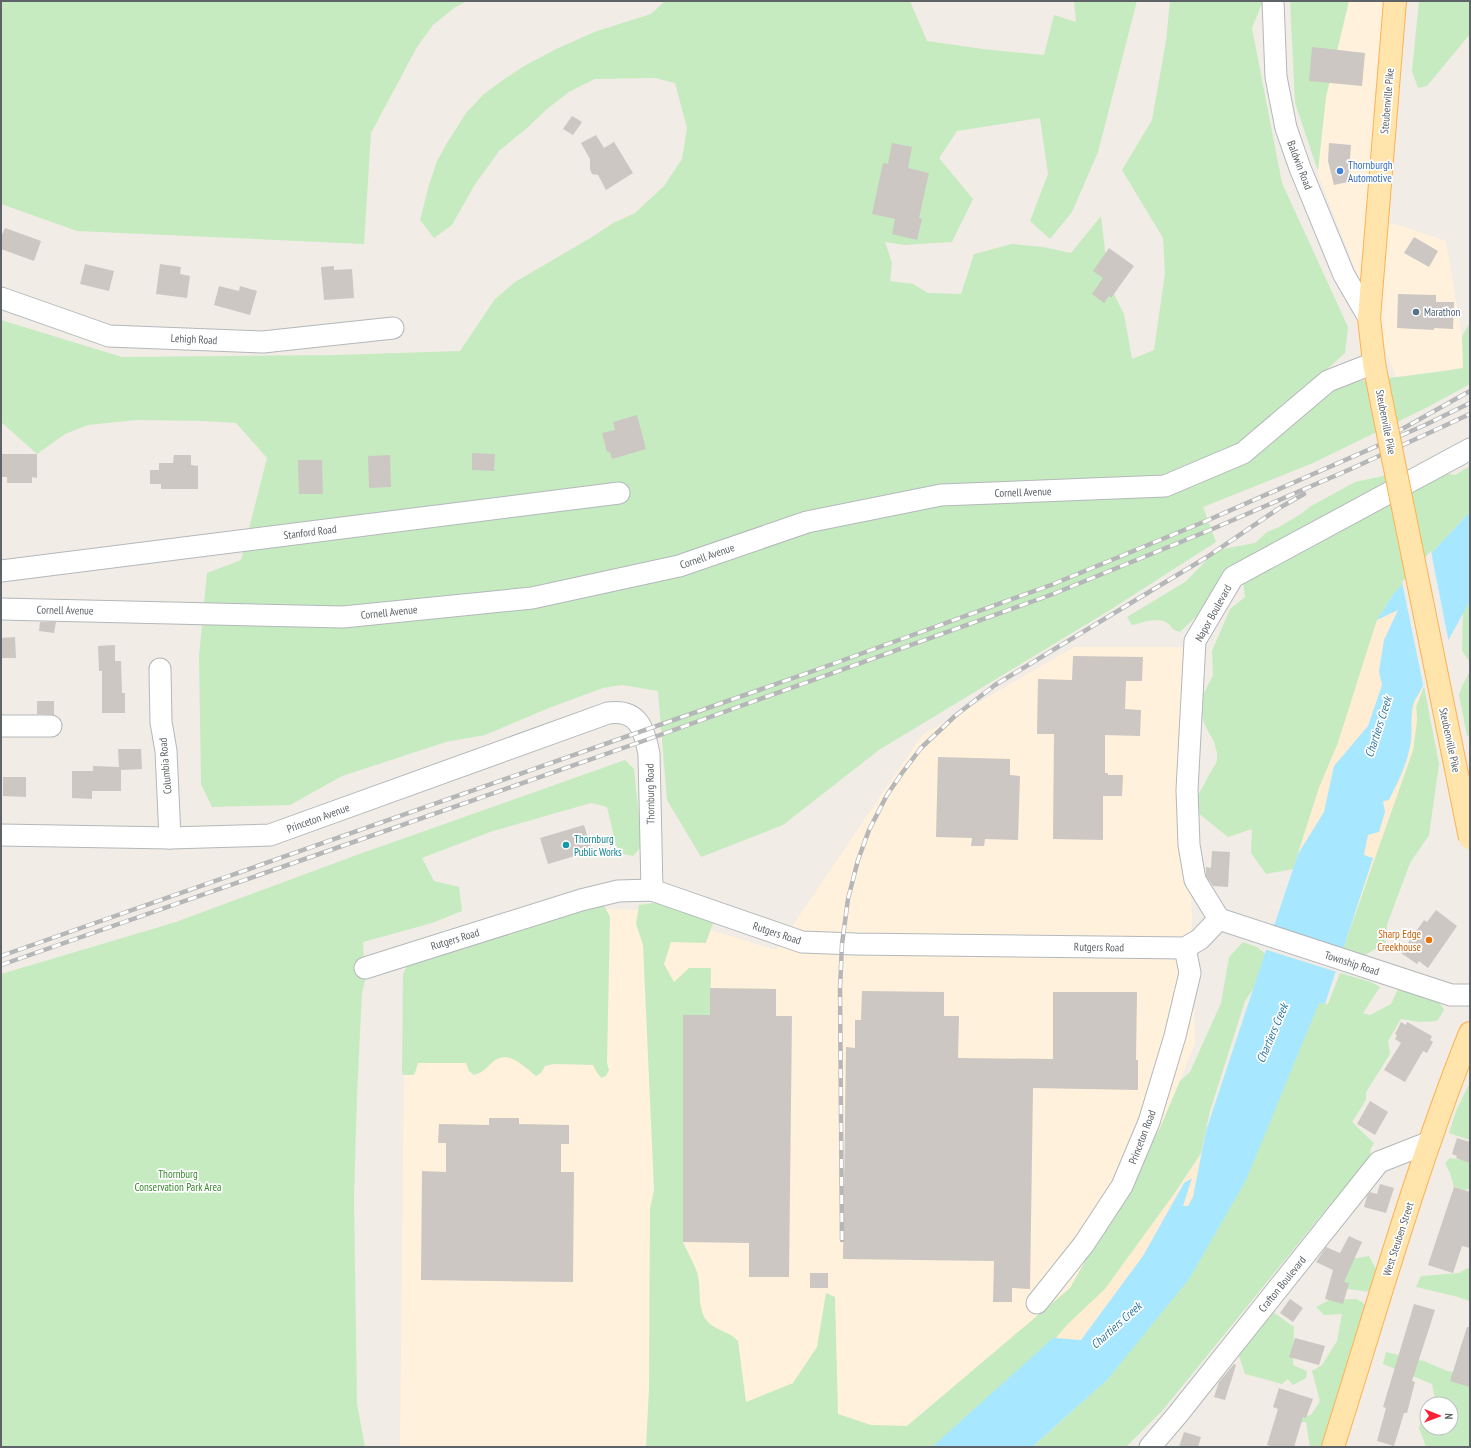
<svg xmlns="http://www.w3.org/2000/svg" width="1471" height="1448" viewBox="0 0 1471 1448" font-family="'PT Sans Narrow',sans-serif">
<style>
.commercial{fill:#fff1dc}
.green{fill:#c7ebc0}
.sand{fill:#feedd3}
.water{fill:#a7e7ff}
.pier{fill:#f1ece5}
.building{fill:#ccc7c2}
.lines{fill:none;stroke-linecap:round;stroke-linejoin:round}
.minor-casing{stroke:#b3b8bb;stroke-width:23}
.major-casing{stroke:#ffb150;stroke-width:24}
.minor{stroke:#fff;stroke-width:21}
.major{stroke:#ffe4ac;stroke-width:22}
.rail-casing{stroke:#b5b6b7;stroke-width:4.5}
.rail{stroke:#fff;stroke-width:3;stroke-dasharray:9;stroke-linecap:butt}
.major-bridge-casing{stroke:#ffb150;stroke-width:24;stroke-linecap:butt}
.major-bridge{stroke:#ffe4ac;stroke-width:22}
.shop-dot{fill:#3f7fe0;stroke:#fff;stroke-width:1.5}
.service-dot{fill:#5c6f8a;stroke:#fff;stroke-width:1.5}
.culture-dot{fill:#0f9aa8;stroke:#fff;stroke-width:1.5}
.food-dot{fill:#e8710a;stroke:#fff;stroke-width:1.5}
.labels{text-anchor:middle;dominant-baseline:central;stroke-width:3.5;stroke-linejoin:round;paint-order:stroke}
.street-label{font-size:11px;fill:#5d6367;stroke:#fff}
.shop-label{font-size:11px;fill:#366cbe;stroke:#fff;text-anchor:start}
.service-label{font-size:11px;fill:#4e5e75;stroke:#fff;text-anchor:start}
.culture-label{font-size:11px;fill:#0d838f;stroke:#fff;text-anchor:start}
.food-label{font-size:11px;fill:#c56008;stroke:#fff;text-anchor:end}
.park-label{font-size:11px;fill:#37872c;stroke:#fff}
.water-label{font-size:12px;font-style:italic;fill:#3179a0;stroke:#fff}
</style>
<rect width="100%" height="100%" fill="#f1ece5"/>
<g class="commercial">
<polygon points="1314,1 1386,1 1366,220 1398,225 1446,241 1462,336 1463,368 1396,377 1346,246 1319,178 1305,98"/>
<polygon points="1074,647 1185,647 1195,1044 1160,1128 1070,1288 907,1426 857,1425 724,1447 400,1447 404,1055 602,909 646,910 776,950 922,735"/>
</g>
<g class="green">
<polygon points="1,1 467,1 454,8 433,25 417,47 371,133 364,244 77,231 1,204"/>
<path d="M665,1h245l17,40 56,8 61,6 10,-40 22,7 -2,-21h63l-39,151 -26,60 -22,27 -20,-18 18,-47 -8,-56 -83,13 -18,27 34,41 -21,43 -48,3 -19,-3 7,21 -2,18 23,3 15,9 33,1 13,-40 38,-10 31,3 28,6 30,-37 8,68 15,30 8,45 22,-9 11,-77 -2,-35 -41,-68 30,-50 14,-79 4,-40h93l-11,27 30,155 66,144 -3,26 -34,31c51,-2 101,-8 152,-16l-1,-32 8,-13v61l-42,23 -115,56 -110,44 13,35 -106,68 -231,140 -96,75 -82,32 -34,-57 -9,-109 -36,-6 -19,3 -54,20 -64,27 -39,7 -104,34 -52,29 -78,2 -11,-23 -2,-128 8,-83 34,-13 26,-102 -31,-35 -33,-2 -66,-1 -49,5 -23,9 -28,20 -36,-32v-102l121,37 214,-2 124,-4 35,-52 20,-17 77,-45 21,-14 22,-10 29,-27 18,-27 5,-31 -12,-45 -20,-5 -60,1 -26,13 -22,17 -20,19 -28,23 -25,35 -22,39 -18,13 -14,-18 9,-35 8,-24 10,-18 19,-30 18,-19 16,-12 24,-16 32,-17 41,-18 54,-17z"/>
<polygon points="1290,1 1349,1 1326,97 1318,171 1295,103"/>
<polygon points="1419,1 1470,1 1470,34 1427,86 1418,88 1412,71"/>
<path d="M1470,466v46l-76,81 -17,27 -39,123 -19,45 -26,81 -27,5 -15,-21 1,-24 -24,8 -31,-25 -3,-10 23,-41v-8l-3,-11 -10,-19 -3,-13v-11l12,-24 -1,-24 18,-42 15,-12 -2,-16 -24,1 -18,30 -21,20c-10,-3 -7,-5 -13,-9 -9,-7 -25,0 -35,2l-5,-8 58,-35 32,-32 38,-7 12,-11 12,-5 22,-13 10,-8 44,-24 66,-14 34,7z"/>
<polygon points="1470,601 1470,662 1462,651 1463,613"/>
<polygon points="1470,671 1470,735 1467,736 1459,695 1463,684"/>
<polygon points="1424,686 1439,764 1429,835 1410,863 1387,925 1385,948 1375,949 1364,956 1343,949 1413,750 1417,720 1416,707"/>
<polygon points="625,760 634,769 642,846 633,856 618,853 607,807 591,803 490,832 422,858 434,881 459,887 462,911 432,923 363,942 365,980 362,993 357,1095 354,1198 357,1404 365,1447 1,1447 1,974 176,922 354,856"/>
<path d="M598,902l6,3 6,12 -3,146 2,7 -3,6 -5,2 -5,-7 -3,-6 -39,-1 -9,2 -4,7 -5,3c-11,-8 -27,-27 -42,-15 -8,6 -9,11 -20,14l-5,-4 -3,-8h-48l-3,10 -2,2h-9l-2,-2 1,-99 5,-10z"/>
<path d="M660,902l54,18 -8,23 -35,-1 -7,22 10,18 15,-14h22l-1,47 -27,1v226c4,10 13,24 15,34 3,14 -1,36 11,47 9,8 21,9 29,18l8,61 47,-19 24,-36 9,-54 9,4 3,117 33,11 36,1 163,-138 90,-160 20,-47 10,-9 31,-69 8,-46 14,-15 14,5 16,13 -28,41 -35,110 -9,42 -29,44 -67,92 -38,36 -26,32 -98,90h-297l3,-59 1,-179 4,-19 -11,-245 -7,-21 3,-19z"/>
<polygon points="1340,973 1371,982 1380,987 1363,1013 1370,1015 1391,1004 1398,989 1423,994 1439,1002 1444,1010 1437,1021 1420,1022 1401,1019 1388,1041 1390,1054 1366,1092 1366,1100 1352,1122 1374,1143 1370,1151 1372,1161 1332,1202 1162,1411 1126,1447 1032,1447 1107,1380 1319,1003 1328,1004"/>
<polygon points="1470,1082 1470,1140 1449,1133 1456,1111"/>
<polygon points="1450,1158 1470,1161 1470,1189 1464,1190 1454,1187 1450,1173 1445,1163"/>
<polygon points="1369,1256 1378,1273 1371,1292 1347,1289 1338,1270 1345,1260"/>
<polygon points="1468,1268 1470,1270 1470,1301 1454,1296 1416,1287 1421,1276 1459,1273"/>
<polygon points="1357,1299 1370,1308 1340,1403 1334,1407 1332,1428 1327,1447 1310,1447 1306,1422 1295,1422 1294,1418 1311,1415 1320,1401 1312,1371 1322,1365 1337,1341 1342,1314 1324,1315 1316,1307 1329,1300"/>
<polygon points="1269,1309 1294,1327 1293,1365 1307,1371 1306,1378 1293,1385 1288,1379 1282,1384 1245,1374 1239,1356 1240,1330"/>
<polygon points="1386,1352 1424,1361 1447,1371 1470,1375 1470,1447 1426,1447 1419,1428 1421,1419 1427,1416 1427,1428 1451,1428 1451,1404 1436,1404 1432,1384 1383,1364"/>
</g>
<g class="sand">
<polygon points="1398,610 1384,640 1379,671 1382,685 1368,726 1334,766 1324,812 1298,854 1319,788 1338,743 1377,620"/>
<polygon points="1424,686 1416,707 1417,720 1413,750 1351,926 1373,859 1364,855 1368,835 1385,812 1383,801 1389,799 1406,765 1409,751 1411,711 1414,702"/>
<polygon points="1202,1153 1193,1197 1188,1206 1183,1206 1191,1179 1184,1183 1143,1256 1081,1340 1056,1338 1067,1325 1105,1289 1172,1197"/>
</g>
<path class="water" d="M1470,512v89l-56,101c-5,16 0,33 -5,49 -4,17 -12,33 -20,49l-6,1 2,11 -6,20 -11,3 -4,20 9,3 -48,146 -6,-1 -73,177 -57,99 -82,101 -75,67h-100l121,-109 28,2 62,-84 41,-73 8,-5 -9,28h5l5,-9 13,-66 92,-277 26,-42 10,-46 34,-40 14,-41 -3,-14 5,-31 14,-30 -21,10 17,-27z"/>
<g class="pier">
<polygon points="1431,551 1449,643 1424,689 1402,582"/>
<polygon points="1272,926 1345,950 1337,972 1264,949"/>
</g>
<g class="building">
<polygon points="1312,47 1365,53 1362,86 1309,81"/>
<polygon points="572,116 582,122 573,135 563,129"/>
<polygon points="596,135 604,148 614,142 633,173 606,190 598,175 592,174 590,169 590,159 581,143"/>
<polygon points="892,143 912,147 908,168 929,173 919,218 922,219 917,240 892,234 895,219 872,214 883,163 888,164"/>
<polygon points="1329,143 1351,145 1348,182 1334,185 1328,161"/>
<polygon points="5,228 41,241 34,261 1,249 1,237"/>
<polygon points="1414,237 1438,251 1429,267 1404,253"/>
<polygon points="1109,248 1134,266 1111,298 1109,296 1104,303 1092,294 1103,278 1093,271"/>
<polygon points="85,264 114,271 109,291 80,284"/>
<polygon points="160,264 181,267 180,274 190,276 187,298 156,294"/>
<polygon points="334,266 334,270 352,269 354,298 324,300 321,267"/>
<polygon points="219,286 239,291 240,286 257,291 250,315 214,305"/>
<polygon points="1398,294 1436,295 1436,302 1454,302 1453,329 1434,328 1434,330 1397,328"/>
<polygon points="637,415 646,449 612,459 610,452 607,452 602,433 615,430 613,422"/>
<polygon points="472,453 495,454 494,471 472,470"/>
<polygon points="1,454 37,454 37,478 32,477 32,483 7,483 7,477 1,477"/>
<polygon points="174,455 191,455 191,465 198,466 198,489 161,489 161,484 150,484 150,470 159,470 159,463 173,463"/>
<polygon points="390,455 391,487 369,488 368,456"/>
<polygon points="298,460 322,460 323,494 299,494"/>
<polygon points="40,622 56,622 54,633 39,631"/>
<polygon points="15,637 16,658 1,658 1,638"/>
<polygon points="115,645 115,661 121,661 122,693 125,693 125,713 102,713 102,671 99,671 98,646"/>
<polygon points="1073,656 1143,657 1142,681 1126,681 1125,709 1141,710 1140,736 1105,735 1105,773 1108,773 1108,775 1123,775 1122,796 1103,796 1103,840 1053,839 1054,734 1037,734 1038,679 1072,680"/>
<polygon points="37,701 54,701 54,715 37,714"/>
<polygon points="118,749 141,749 142,769 121,770 121,791 92,791 92,799 72,798 72,771 93,771 93,766 119,767"/>
<polygon points="938,757 1010,759 1010,775 1020,776 1018,840 985,839 984,846 971,846 972,838 936,837"/>
<polygon points="3,777 26,777 26,797 3,796"/>
<polygon points="584,825 592,851 548,864 540,838"/>
<polygon points="1212,851 1230,852 1228,887 1213,886 1206,876 1206,867 1211,868"/>
<polygon points="1436,910 1457,926 1428,968 1419,961 1417,964 1401,953 1424,920 1427,922"/>
<polygon points="710,988 776,989 776,1016 792,1016 789,1277 749,1277 749,1243 683,1242 683,1015 710,1015"/>
<polygon points="862,991 944,992 944,1016 959,1016 958,1058 1053,1059 1053,992 1137,992 1136,1060 1138,1060 1138,1090 1033,1088 1030,1289 1012,1288 1012,1302 993,1302 994,1261 843,1259 846,1047 855,1048 855,1020 861,1020"/>
<polygon points="1401,1022 1406,1025 1407,1022 1432,1036 1430,1040 1433,1042 1427,1053 1423,1051 1405,1082 1384,1070 1401,1043 1395,1039 1397,1035 1395,1034"/>
<polygon points="1370,1101 1388,1112 1375,1135 1357,1124"/>
<polygon points="489,1118 519,1118 519,1124 569,1125 569,1144 561,1144 561,1172 574,1172 573,1282 421,1280 422,1171 446,1172 446,1143 438,1143 439,1124 489,1125"/>
<polygon points="1457,1138 1470,1142 1470,1163 1456,1158 1457,1156 1452,1154"/>
<polygon points="1380,1184 1394,1188 1386,1213 1364,1207 1367,1196 1370,1192 1377,1194"/>
<polygon points="1454,1187 1470,1192 1470,1248 1462,1246 1453,1273 1428,1265"/>
<polygon points="1349,1236 1362,1242 1344,1282 1349,1283 1343,1304 1325,1299 1333,1270 1316,1262 1326,1247 1340,1253"/>
<rect x="810" y="1273" width="18" height="15"/>
<polygon points="1290,1299 1303,1308 1293,1322 1280,1313"/>
<polygon points="1414,1304 1435,1310 1412,1381 1415,1382 1407,1413 1404,1413 1394,1446 1377,1441 1386,1408 1383,1407"/>
<polygon points="1467,1327 1470,1327 1470,1387 1450,1381"/>
<polygon points="1295,1338 1325,1346 1319,1365 1289,1357"/>
<polygon points="1234,1364 1236,1365 1225,1400 1214,1397 1219,1382"/>
<polygon points="1279,1388 1313,1399 1306,1418 1303,1417 1294,1447 1275,1447 1267,1445 1278,1409 1273,1407"/>
<polygon points="1184,1432 1201,1437 1198,1447 1179,1447"/>
</g>
<g class="lines">
<g class="minor-casing">
<g id="minor">
<polyline points="1273,1 1276,77 1286,128 1300,168 1344,275 1369,318"/>
<polyline points="1,298 109,336 263,342 393,328"/>
<polyline points="1470,449 1233,577 1195,641 1187,790 1189,845 1195,880 1219,919 1451,995 1470,995"/>
<polyline points="1,571 619,493"/>
<polyline points="1,609 343,617 532,598 679,566 807,522 941,495 1165,486 1243,453 1328,381 1374,363"/>
<polyline points="160,669 161,722 166,751 170,838"/>
<polyline points="1,726 51,726"/>
<path d="M1,835l169,3 100,-3 338,-122c30,-4 36,15 41,41l3,136"/>
<polyline points="365,968 581,900 618,891 652,890 802,942 855,944 1185,948 1200,939 1219,919"/>
<polyline points="1037,1303 1084,1244 1122,1186 1149,1122 1175,1036 1190,973 1185,948"/>
<polyline points="1150,1447 1178,1414 1379,1162 1430,1142"/>
</g>
</g>
<g class="major-casing">
<g id="major">
<polyline points="1382,404 1374,363 1369,318 1395,1"/>
<path d="M1333,1447c44,-139 83,-279 137,-414"/>
</g>
</g>
<use href="#minor" class="minor"/>
<use href="#major" class="major"/>
<g class="rail-casing">
<g id="rail">
<polyline points="1395,433 1470,391"/>
<polyline points="1,956 816,670 1051,585 1206,521 1425,425 1470,403"/>
<polyline points="1,965 646,740 1053,594 1210,530 1353,468 1470,414"/>
<polyline points="842,1240 840,988 842,944 848,899 858,860 869,830 887,795 902,773 921,748 955,716 995,685 1207,557 1281,507 1304,494"/>
</g>
</g>
<use href="#rail" class="rail"/>
<g class="major-bridge-casing">
<polyline id="major-bridge" points="1382,404 1470,838"/>
</g>
<use href="#major-bridge" class="major-bridge"/>
</g>
<circle class="shop-dot" cx="1340" cy="171" r="4"/>
<circle class="service-dot" cx="1416" cy="312" r="4"/>
<circle class="culture-dot" cx="566" cy="845" r="4"/>
<circle class="food-dot" cx="1429" cy="940" r="4"/>
<g class="labels">
<g class="street-label">
<text transform="translate(1387 101) rotate(-85)">Steubenville Pike</text>
<text transform="translate(1300 165) rotate(69)">Baldwin Road</text>
<text transform="translate(194 339) rotate(3)">Lehigh Road</text>
<text transform="translate(1386 422) rotate(79)">Steubenville Pike</text>
<text transform="translate(1023 492) rotate(-2)">Cornell Avenue</text>
<text transform="translate(310 532) rotate(-7)">Stanford Road</text>
<text transform="translate(707 556) rotate(-19)">Cornell Avenue</text>
<text transform="translate(65 610) rotate(1)">Cornell Avenue</text>
<text transform="translate(389 612) rotate(-6)">Cornell Avenue</text>
<text transform="translate(1213 613) rotate(-61)">Napor Boulevard</text>
<text transform="translate(1450 740) rotate(78)">Steubenville Pike</text>
<text transform="translate(165 766) rotate(-95)">Columbia Road</text>
<text transform="translate(650 794) rotate(-91)">Thornburg Road</text>
<text transform="translate(318 818) rotate(-20)">Princeton Avenue</text>
<text transform="translate(777 933) rotate(18)">Rutgers Road</text>
<text transform="translate(455 939) rotate(-17)">Rutgers Road</text>
<text transform="translate(1099 947) rotate(1)">Rutgers Road</text>
<text transform="translate(1352 963) rotate(18)">Township Road</text>
<text transform="translate(1142 1137) rotate(-69)">Princeton Road</text>
<text transform="translate(1398 1239) rotate(-72)">West Steuben Street</text>
<text transform="translate(1282 1284) rotate(-51)">Crafton Boulevard</text>
</g>
<g class="shop-label">
<text x="1348" y="165">Thornburgh<tspan x="1348" dy="13">Automotive</tspan></text>
</g>
<g class="service-label">
<text x="1424" y="312">Marathon</text>
</g>
<g class="culture-label">
<text x="574" y="839">Thornburg<tspan x="574" dy="13">Public Works</tspan></text>
</g>
<g class="food-label">
<text x="1421" y="934">Sharp Edge<tspan x="1421" dy="13">Creekhouse</tspan></text>
</g>
<g class="park-label">
<text x="178" y="1174">Thornburg<tspan x="178" dy="13">Conservation Park Area</tspan></text>
</g>
<g class="water-label">
<text transform="translate(1378 727) rotate(-72)">Chartiers Creek</text>
<text transform="translate(1272 1033) rotate(-67)">Chartiers Creek</text>
<text transform="translate(1116 1325) rotate(-42)">Chartiers Creek</text>
</g>
</g>
<rect width="1471" height="1448" fill="none" stroke="#5d6367" stroke-width="4"/>
<g transform="translate(1439 1416) rotate(91)"><circle r="19" fill="#ffffff" stroke="#bec1c2"/>
<path d="M0-3L7 15L0 10L-7 15Z" fill="#fb2134"/>
<text y="-6" font-size="11" font-weight="bold" text-anchor="middle" fill="#5d6367">N</text>
</g>
</svg>
